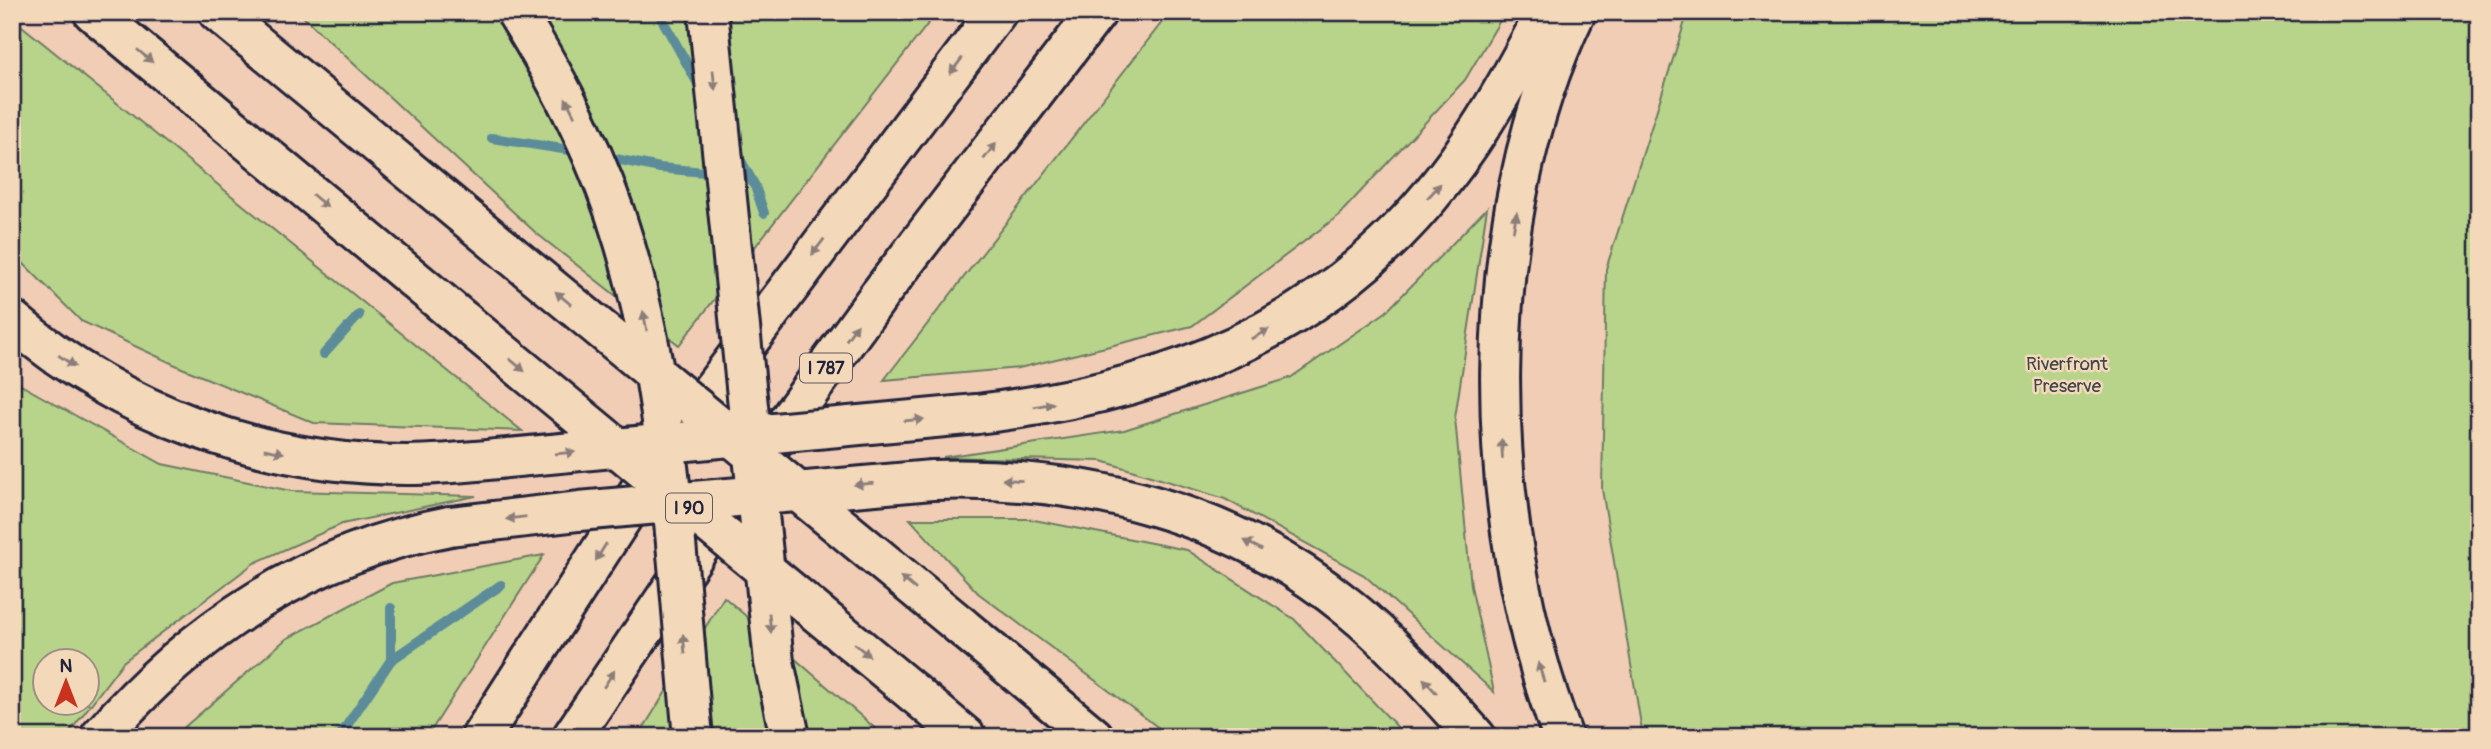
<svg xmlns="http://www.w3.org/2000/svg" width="2491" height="749" viewBox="0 0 2491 749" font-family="Pangolin,sans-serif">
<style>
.green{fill:#b8d48b;stroke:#6d7b63;stroke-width:2;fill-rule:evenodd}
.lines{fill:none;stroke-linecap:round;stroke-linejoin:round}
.stream{stroke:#5c8c99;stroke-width:10}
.motorway-casing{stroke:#22223b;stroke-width:44}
.motorway{stroke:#f3d8b9;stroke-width:38}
.motorway-bridge-casing{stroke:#22223b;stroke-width:44;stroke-linecap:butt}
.motorway-bridge{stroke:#f3d8b9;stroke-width:38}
.oneway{fill:#8a7d7a}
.labels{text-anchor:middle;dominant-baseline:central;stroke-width:5;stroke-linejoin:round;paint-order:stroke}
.shield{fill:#f3d8b9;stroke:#615961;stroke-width:2}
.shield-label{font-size:18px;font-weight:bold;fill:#22223b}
.park-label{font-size:19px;fill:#40464b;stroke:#f3d8b9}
</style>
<rect width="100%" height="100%" fill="#f2cdb5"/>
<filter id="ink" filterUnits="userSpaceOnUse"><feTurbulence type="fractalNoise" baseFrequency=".0143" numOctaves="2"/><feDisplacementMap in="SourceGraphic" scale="14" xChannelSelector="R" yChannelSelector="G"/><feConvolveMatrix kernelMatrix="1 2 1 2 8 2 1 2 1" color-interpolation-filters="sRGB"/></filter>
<g filter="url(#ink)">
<g class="green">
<polygon points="298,12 937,12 679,345 536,233"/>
<polygon points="1170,12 1505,12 1465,80 1338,216 1192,326 1019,368 884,380"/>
<polygon points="1688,12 2479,12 2479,737 1643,737 1602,489 1606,269"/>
<polygon points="12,18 522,431 314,423 182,368 81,321 12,252"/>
<polygon points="1487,208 1455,418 1471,586 1494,692 1364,575 1225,499 1102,461 943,457 1124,430 1290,378 1386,312"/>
<path d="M12,380l150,84 129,27 185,5 -134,28 -88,39 -131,99 -57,75h-54zM46,662h42v42h-42z"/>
<polygon points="910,519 1029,519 1187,550 1294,619 1407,737 1171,737 978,593"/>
<polygon points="544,555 427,737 173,737 286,639 392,583"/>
<polygon points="724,597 885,737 638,737"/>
</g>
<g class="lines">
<g class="stream">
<polyline points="658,12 701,89"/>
<polyline points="492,138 582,152"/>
<polyline points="736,152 755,186 764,213"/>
<polyline points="601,156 660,168 749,176"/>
<polyline points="324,354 359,315"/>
<polyline points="391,660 501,585"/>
<polyline points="339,737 391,660 391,608"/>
</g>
<g class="motorway-casing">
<g id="motorway">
<polyline points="93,12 464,321"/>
<polyline points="218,12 510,254"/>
<path d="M12,320c109,94 252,145 395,145 30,0 60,-3 90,-6"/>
<path d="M977,414c186,-22 348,-82 466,-234 41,-52 72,-110 103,-168"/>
<polyline points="678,435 997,12"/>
<polyline points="764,454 880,294 1097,12"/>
<path d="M932,480c151,-5 299,31 417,128 47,38 86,84 127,129"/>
<polyline points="961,626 1094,737"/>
<polyline points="915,694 966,737"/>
<path d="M100,737c92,-107 210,-185 350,-211"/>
<polyline points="481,737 645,482"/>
<polyline points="572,737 731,501"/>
<path d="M1563,737c-83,-217 -89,-513 13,-725"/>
</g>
</g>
<use href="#motorway" class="motorway"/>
<g class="motorway-bridge-casing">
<g id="motorway-bridge">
<path d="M516,12c45,73 84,148 108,230 48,160 53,330 69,495"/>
<polyline points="708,12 774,662 790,737"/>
<polyline points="510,254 961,626"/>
<polyline points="464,321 915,694"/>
<polyline points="497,459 977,414"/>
<polyline points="450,526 579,511 932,480"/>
</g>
</g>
<use href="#motorway-bridge" class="motorway-bridge"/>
</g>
<defs><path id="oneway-solid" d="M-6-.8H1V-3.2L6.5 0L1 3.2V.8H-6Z" transform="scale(1.75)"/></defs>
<g class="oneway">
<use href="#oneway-solid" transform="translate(145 56) rotate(40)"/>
<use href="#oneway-solid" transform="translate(956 66) rotate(128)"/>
<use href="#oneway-solid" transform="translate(714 80) rotate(84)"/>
<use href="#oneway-solid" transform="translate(570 107) rotate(-117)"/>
<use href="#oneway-solid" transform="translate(990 151) rotate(-52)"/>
<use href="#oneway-solid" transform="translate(1434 191) rotate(-48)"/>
<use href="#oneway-solid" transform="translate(320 201) rotate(40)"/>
<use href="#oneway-solid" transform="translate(1515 222) rotate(-80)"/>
<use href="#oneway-solid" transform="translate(818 247) rotate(127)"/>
<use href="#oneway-solid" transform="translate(563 298) rotate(-140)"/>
<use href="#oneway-solid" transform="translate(645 321) rotate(-101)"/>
<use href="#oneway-solid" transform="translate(852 332) rotate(-54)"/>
<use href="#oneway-solid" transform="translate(1260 334) rotate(-29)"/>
<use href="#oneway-solid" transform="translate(67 361) rotate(34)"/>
<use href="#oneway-solid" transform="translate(517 365) rotate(40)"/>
<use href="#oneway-solid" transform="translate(1044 405) rotate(-10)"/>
<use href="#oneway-solid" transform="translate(914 420) rotate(-5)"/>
<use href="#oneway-solid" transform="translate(1502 449) rotate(-93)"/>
<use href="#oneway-solid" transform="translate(274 451) rotate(11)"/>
<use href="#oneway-solid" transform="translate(565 453) rotate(-5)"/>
<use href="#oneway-solid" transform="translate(1012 480) rotate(-177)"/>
<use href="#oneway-solid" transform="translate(864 484) rotate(175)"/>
<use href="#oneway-solid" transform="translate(516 518) rotate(173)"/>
<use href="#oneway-solid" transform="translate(1253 545) rotate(-152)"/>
<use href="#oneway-solid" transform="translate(601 552) rotate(122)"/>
<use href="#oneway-solid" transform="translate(908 583) rotate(-140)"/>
<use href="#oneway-solid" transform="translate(770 623) rotate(84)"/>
<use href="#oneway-solid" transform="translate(684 644) rotate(-96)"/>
<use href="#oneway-solid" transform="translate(862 650) rotate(40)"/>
<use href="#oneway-solid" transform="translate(1541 672) rotate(-107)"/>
<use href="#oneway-solid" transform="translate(609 679) rotate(-57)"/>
<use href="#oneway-solid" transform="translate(1430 686) rotate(-132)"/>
</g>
</g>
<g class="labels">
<g class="shield">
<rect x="800" y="353.5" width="52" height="29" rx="5"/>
<rect x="666" y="493.5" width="46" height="29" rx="5"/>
</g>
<g class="shield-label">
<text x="826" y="368">I 787</text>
<text x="689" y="508">I 90</text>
</g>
<g class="park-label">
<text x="2067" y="364">Riverfront<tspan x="2067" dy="22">Preserve</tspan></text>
</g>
</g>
<rect width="2491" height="749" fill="none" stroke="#f3d8b9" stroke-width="42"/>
<rect x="21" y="21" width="2449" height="707" fill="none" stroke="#22223b" stroke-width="2.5" filter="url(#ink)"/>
<g transform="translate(66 682)"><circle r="33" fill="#f3d8b9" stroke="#9f8f87" stroke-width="2"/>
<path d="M0-5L12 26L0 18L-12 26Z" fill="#c8321e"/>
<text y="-10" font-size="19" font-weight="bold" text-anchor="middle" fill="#22223b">N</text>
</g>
</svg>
